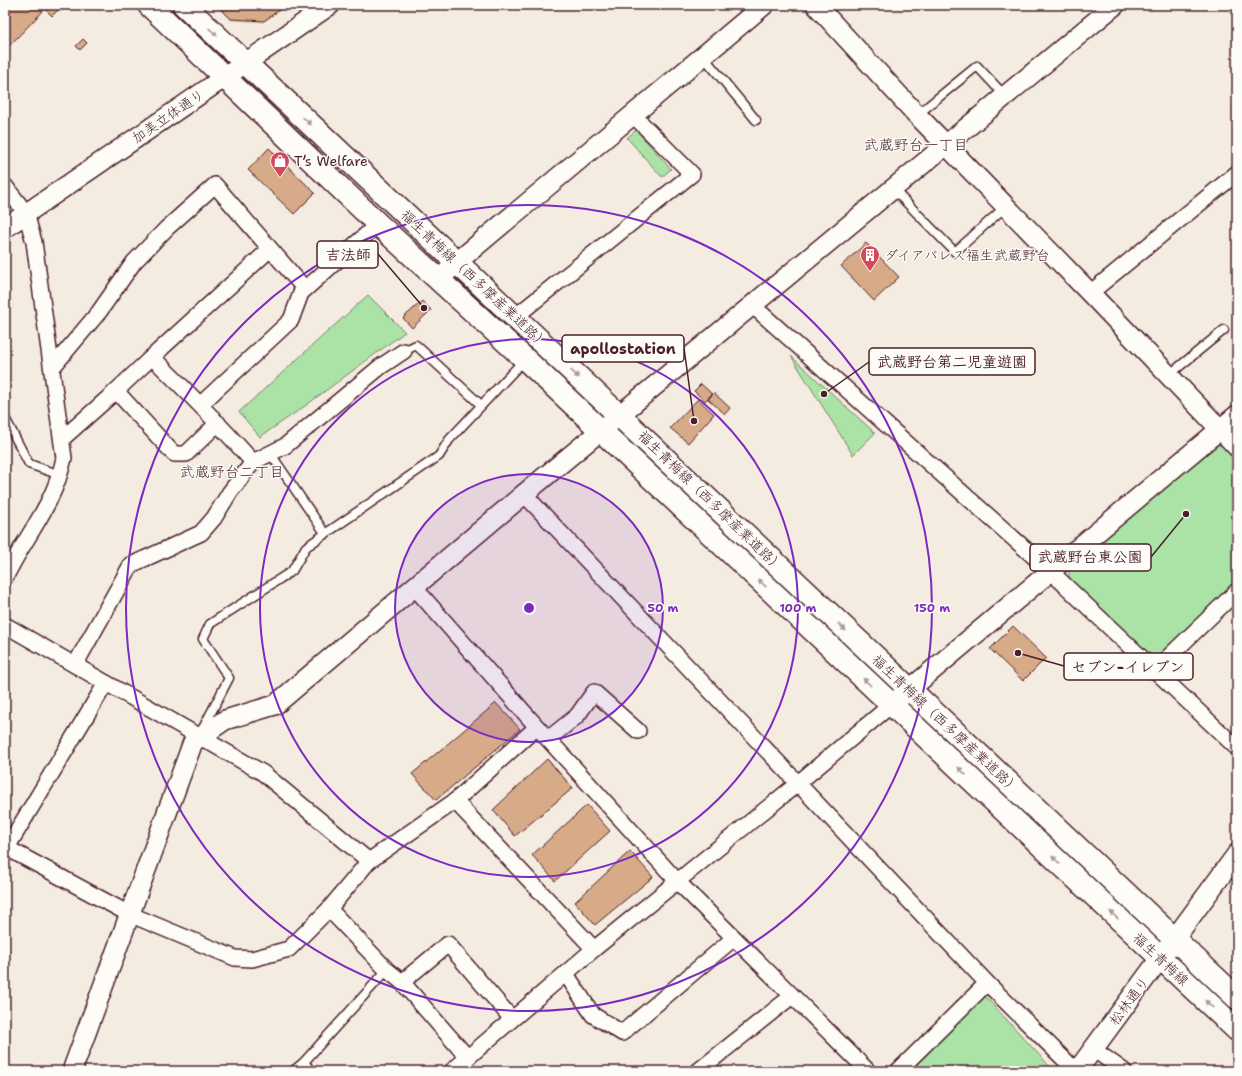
<svg xmlns="http://www.w3.org/2000/svg" width="1242" height="1076" viewBox="0 0 1242 1076" font-family="'Shantell Sans','Klee One',sans-serif">
<style>
.built{fill:#ecd8c6}
.green{fill:#abe3a7;stroke:#7a8169}
.building{fill:#d7aa88;stroke:#4a1f2b}
.lines{fill:none;stroke-linecap:round;stroke-linejoin:round}
.service-casing{stroke:#4a1f2b;stroke-width:11}
.minor-casing{stroke:#4a1f2b;stroke-width:18}
.tertiary-casing{stroke:#4a1f2b;stroke-width:22}
.secondary-casing{stroke:#4a1f2b;stroke-width:25}
.service{stroke:#fdfcf7;stroke-width:8}
.minor{stroke:#fdfcf7;stroke-width:15}
.tertiary{stroke:#fdfcf7;stroke-width:19}
.secondary{stroke:#fdfcf7;stroke-width:22}
.oneway{fill:#ac999b}
.ring{fill:none;stroke:#7b2cbf;stroke-width:2}
.labels{text-anchor:middle;dominant-baseline:central;stroke-width:3;stroke-linejoin:round;paint-order:stroke}
.street-label{font-size:14px;fill:#4a1f2b;stroke:#fdfcf7}
.poi-label{font-size:14px;fill:#4a1f2b;stroke:#fdfcf7;text-anchor:start}
.neighbourhood-label{font-size:15px;fill:#4a1f2b;stroke:#fdfcf7}
.centre{fill:#7b2cbf;stroke:#fdfcf7;stroke-width:2}
.ring-label{font-size:12px;text-anchor:middle;font-weight:bold;fill:#7b2cbf;stroke:#fdfcf7;stroke-width:3;stroke-linejoin:round;paint-order:stroke}
.leader{fill:none;stroke:#4a1f2b;stroke-width:1.5}
.callout-dot{fill:#4a1f2b;stroke:#fdfcf7;stroke-width:1.5}
.callout{fill:#fdfcf7;stroke:#4a1f2b;stroke-width:1.5}
.callout-label{font-size:15px;text-anchor:middle;font-weight:bold;fill:#4a1f2b}
</style>
<rect width="100%" height="100%" fill="#f5ece1"/>
<filter id="ink" filterUnits="userSpaceOnUse"><feTurbulence type="fractalNoise" baseFrequency=".025" numOctaves="2"/><feDisplacementMap in="SourceGraphic" scale="8" xChannelSelector="R" yChannelSelector="G"/><feConvolveMatrix kernelMatrix="1 2 1 2 8 2 1 2 1" color-interpolation-filters="sRGB"/></filter>
<g filter="url(#ink)">
<polygon class="built" points="214,5 290,5 263,23 231,21"/>
<g class="green">
<polygon points="636,130 671,169 662,177 627,138"/>
<polygon points="368,295 405,332 305,406 260,437 239,412"/>
<polygon points="791,356 875,433 853,455"/>
<polygon points="1217,445 1222,445 1237,459 1237,584 1159,658 1152,659 1069,578 1069,569"/>
<polygon points="984,995 1054,1071 907,1071"/>
</g>
<g class="building">
<polygon points="5,5 63,5 52,16 45,9 8,47 5,44"/>
<polygon points="217,5 286,5 264,21 231,19"/>
<polygon points="83,39 87,43 80,50 76,46"/>
<polygon points="269,148 315,193 294,214 248,170"/>
<polygon points="866,243 899,277 874,301 841,266"/>
<polygon points="422,301 431,310 412,328 403,318"/>
<polygon points="701,384 712,394 705,401 694,391"/>
<polygon points="714,393 730,408 725,414 708,399"/>
<polygon points="698,399 714,414 688,443 670,428"/>
<polygon points="1013,626 1046,658 1023,681 990,649"/>
<polygon points="496,703 520,729 436,800 412,774"/>
<polygon points="547,759 573,788 515,836 493,810"/>
<polygon points="587,805 610,831 555,881 532,855"/>
<polygon points="630,851 653,877 595,925 575,902"/>
</g>
<g class="lines">
<g class="service-casing">
<g id="service">
<polyline points="703,56 756,120"/>
<polyline points="917,115 977,66 1004,95"/>
<polyline points="893,189 955,252 1005,207"/>
<polyline points="404,351 416,345 481,405"/>
<polyline points="1169,375 1224,330"/>
<polyline points="5,418 29,464 60,475"/>
<polyline points="270,453 325,533"/>
<polyline points="202,730 229,678 203,639 210,624 292,571 306,547 439,456 449,440 525,359"/>
<polyline points="304,1062 311,1071"/>
<polyline points="293,1071 304,1062 387,970"/>
</g>
</g>
<g class="minor-casing">
<g id="minor">
<path d="M5,186l21,27 8,29 30,216c-10,48 -39,78 -59,120"/>
<polyline points="1090,293 1237,173"/>
<polyline points="752,305 1050,571 1237,748"/>
<polyline points="515,317 692,174 632,114"/>
<polyline points="152,357 270,249"/>
<polyline points="52,368 99,312 134,262 167,228 215,185 305,289"/>
<polyline points="201,404 291,320 301,293 378,224"/>
<path d="M218,423l-32,31h-12l-58,-63 36,-34c35,34 69,69 101,105"/>
<polyline points="62,439 116,391"/>
<polyline points="524,494 987,983 1076,1071"/>
<polyline points="415,588 537,727 678,882 868,1071"/>
<polyline points="5,625 263,773 369,861"/>
<polyline points="75,665 131,565 201,533 214,518 230,492 253,462 285,446 380,367 404,351"/>
<polyline points="1154,671 1237,591"/>
<polyline points="548,739 577,716 594,692 638,731"/>
<polyline points="455,801 594,949"/>
<polyline points="5,847 129,914 235,958 252,959 289,949 329,909 369,861 455,801 537,727"/>
<polyline points="5,851 106,683"/>
<polyline points="329,909 387,970 402,982 468,1058"/>
<polyline points="566,974 593,1015 622,1033 734,938"/>
<polyline points="402,982 448,944 512,1019"/>
<polyline points="1093,1049 1124,1071"/>
<polyline points="452,1071 594,949 797,784 891,705"/>
<polyline points="698,1071 792,996"/>
<polyline points="898,1071 987,983"/>
</g>
</g>
<g class="tertiary-casing">
<g id="tertiary">
<polyline points="816,5 917,115 1090,293 1237,447"/>
<polyline points="5,228 330,5"/>
<polyline points="439,280 457,262 764,5"/>
<polyline points="891,705 1237,415"/>
<polyline points="72,1071 193,742 225,720 275,705 524,494 1115,5"/>
<polyline points="1077,1071 1237,854"/>
</g>
</g>
<g class="secondary-casing">
<g id="secondary">
<polyline points="149,5 378,224 525,359 1237,1030"/>
<polyline points="184,5 1237,998"/>
</g>
</g>
<use href="#service" class="service"/>
<use href="#minor" class="minor"/>
<use href="#tertiary" class="tertiary"/>
<use href="#secondary" class="secondary"/>
</g>
<defs><path id="oneway-solid" d="M-6-.8H1V-3.2L6.5 0L1 3.2V.8H-6Z"/></defs>
<g class="oneway">
<use href="#oneway-solid" transform="translate(213 32) rotate(43)"/>
<use href="#oneway-solid" transform="translate(307 121) rotate(43)"/>
<use href="#oneway-solid" transform="translate(575 374) rotate(43)"/>
<use href="#oneway-solid" transform="translate(762 583) rotate(-137)"/>
<use href="#oneway-solid" transform="translate(842 627) rotate(44)"/>
<use href="#oneway-solid" transform="translate(867 682) rotate(-136)"/>
<use href="#oneway-solid" transform="translate(962 771) rotate(-137)"/>
<use href="#oneway-solid" transform="translate(1056 860) rotate(-137)"/>
<use href="#oneway-solid" transform="translate(1114 915) rotate(-137)"/>
<use href="#oneway-solid" transform="translate(1209 1004) rotate(-137)"/>
</g>
</g>
<circle cx="529" cy="608" r="134" fill="#7b2cbf" fill-opacity=".12"/>
<g class="ring">
<circle cx="529" cy="608" r="134"/>
<circle cx="529" cy="608" r="269"/>
<circle cx="529" cy="608" r="403"/>
</g>
<defs>
<g id="shop-pin" transform="scale(1)"><path d="M0 17L-7.5 6A9.5 9.5 0 1 1 7.5 6Z" fill="#d1495b" stroke="#fdfcf7"/><path d="M-5-2.5h2.3a2.7 3.5 0 0 1 5.4 0H5L5.5 6h-11ZM-1.5-2.5h3a1.5 2.3 0 0 0-3 0Z" fill="#fff"/></g>
<g id="building-pin" transform="scale(1)"><path d="M0 17L-7.5 6A9.5 9.5 0 1 1 7.5 6Z" fill="#d1495b" stroke="#fdfcf7"/><path d="M-4-6H4V6H1V3H-1V6H-4ZM-2.5-4.3h1.7v1.8h-1.7ZM.8-4.3h1.7v1.8H.8ZM-2.5-1h1.7V.8h-1.7ZM.8-1h1.7V.8H.8Z" fill="#fff"/></g>
</defs>
<g fill-rule="evenodd">
<use href="#shop-pin" x="280" y="161"/>
<use href="#building-pin" x="870" y="255"/>
</g>
<g class="labels">
<g class="street-label">
<text transform="translate(168 116) rotate(-34)">加美立体通り</text>
<text transform="translate(475 279) rotate(43)">福生青梅線（西多摩産業道路）</text>
<text transform="translate(711 501) rotate(44)">福生青梅線（西多摩産業道路）</text>
<text transform="translate(946 724) rotate(43)">福生青梅線（西多摩産業道路）</text>
<text transform="translate(1161 959) rotate(43)">福生青梅線</text>
<text transform="translate(1129 1001) rotate(-53)">松林通り</text>
</g>
<g class="poi-label">
<text x="294" y="161">T’s Welfare</text>
<text x="884" y="255">ダイアパレス福生武蔵野台</text>
</g>
<g class="neighbourhood-label">
<text x="916" y="145">武蔵野台一丁目</text>
<text x="232" y="472">武蔵野台二丁目</text>
</g>
</g>
<circle cx="529" cy="608" r="6" class="centre"/>
<g class="ring-label">
<text x="663" y="612">50 m</text>
<text x="798" y="612">100 m</text>
<text x="932" y="612">150 m</text>
</g>
<path class="leader" d="M424 308L378 254M694 421L684 348M824 394L869 362M1186 514L1151 557M1018 653L1064 666"/>
<g class="callout-dot">
<circle cx="424" cy="308" r="4"/>
<circle cx="694" cy="421" r="4"/>
<circle cx="824" cy="394" r="4"/>
<circle cx="1186" cy="514" r="4"/>
<circle cx="1018" cy="653" r="4"/>
</g>
<g class="callout">
<rect x="317" y="241" width="61" height="27" rx="4"/>
<rect x="562" y="335" width="122" height="27" rx="4"/>
<rect x="869" y="348" width="166" height="27" rx="4"/>
<rect x="1030" y="544" width="121" height="27" rx="4"/>
<rect x="1064" y="653" width="129" height="27" rx="4"/>
</g>
<g class="callout-label">
<text x="348" y="260">吉法師</text>
<text x="623" y="354">apollostation</text>
<text x="952" y="367">武蔵野台第二児童遊園</text>
<text x="1090" y="562">武蔵野台東公園</text>
<text x="1128" y="672">セブン-イレブン</text>
</g>
<rect width="1242" height="1076" fill="none" stroke="#fdfcf7" stroke-width="20"/>
<rect x="10" y="10" width="1222" height="1056" fill="none" stroke="#4a1f2b" stroke-width="1.5" filter="url(#ink)"/>
</svg>
